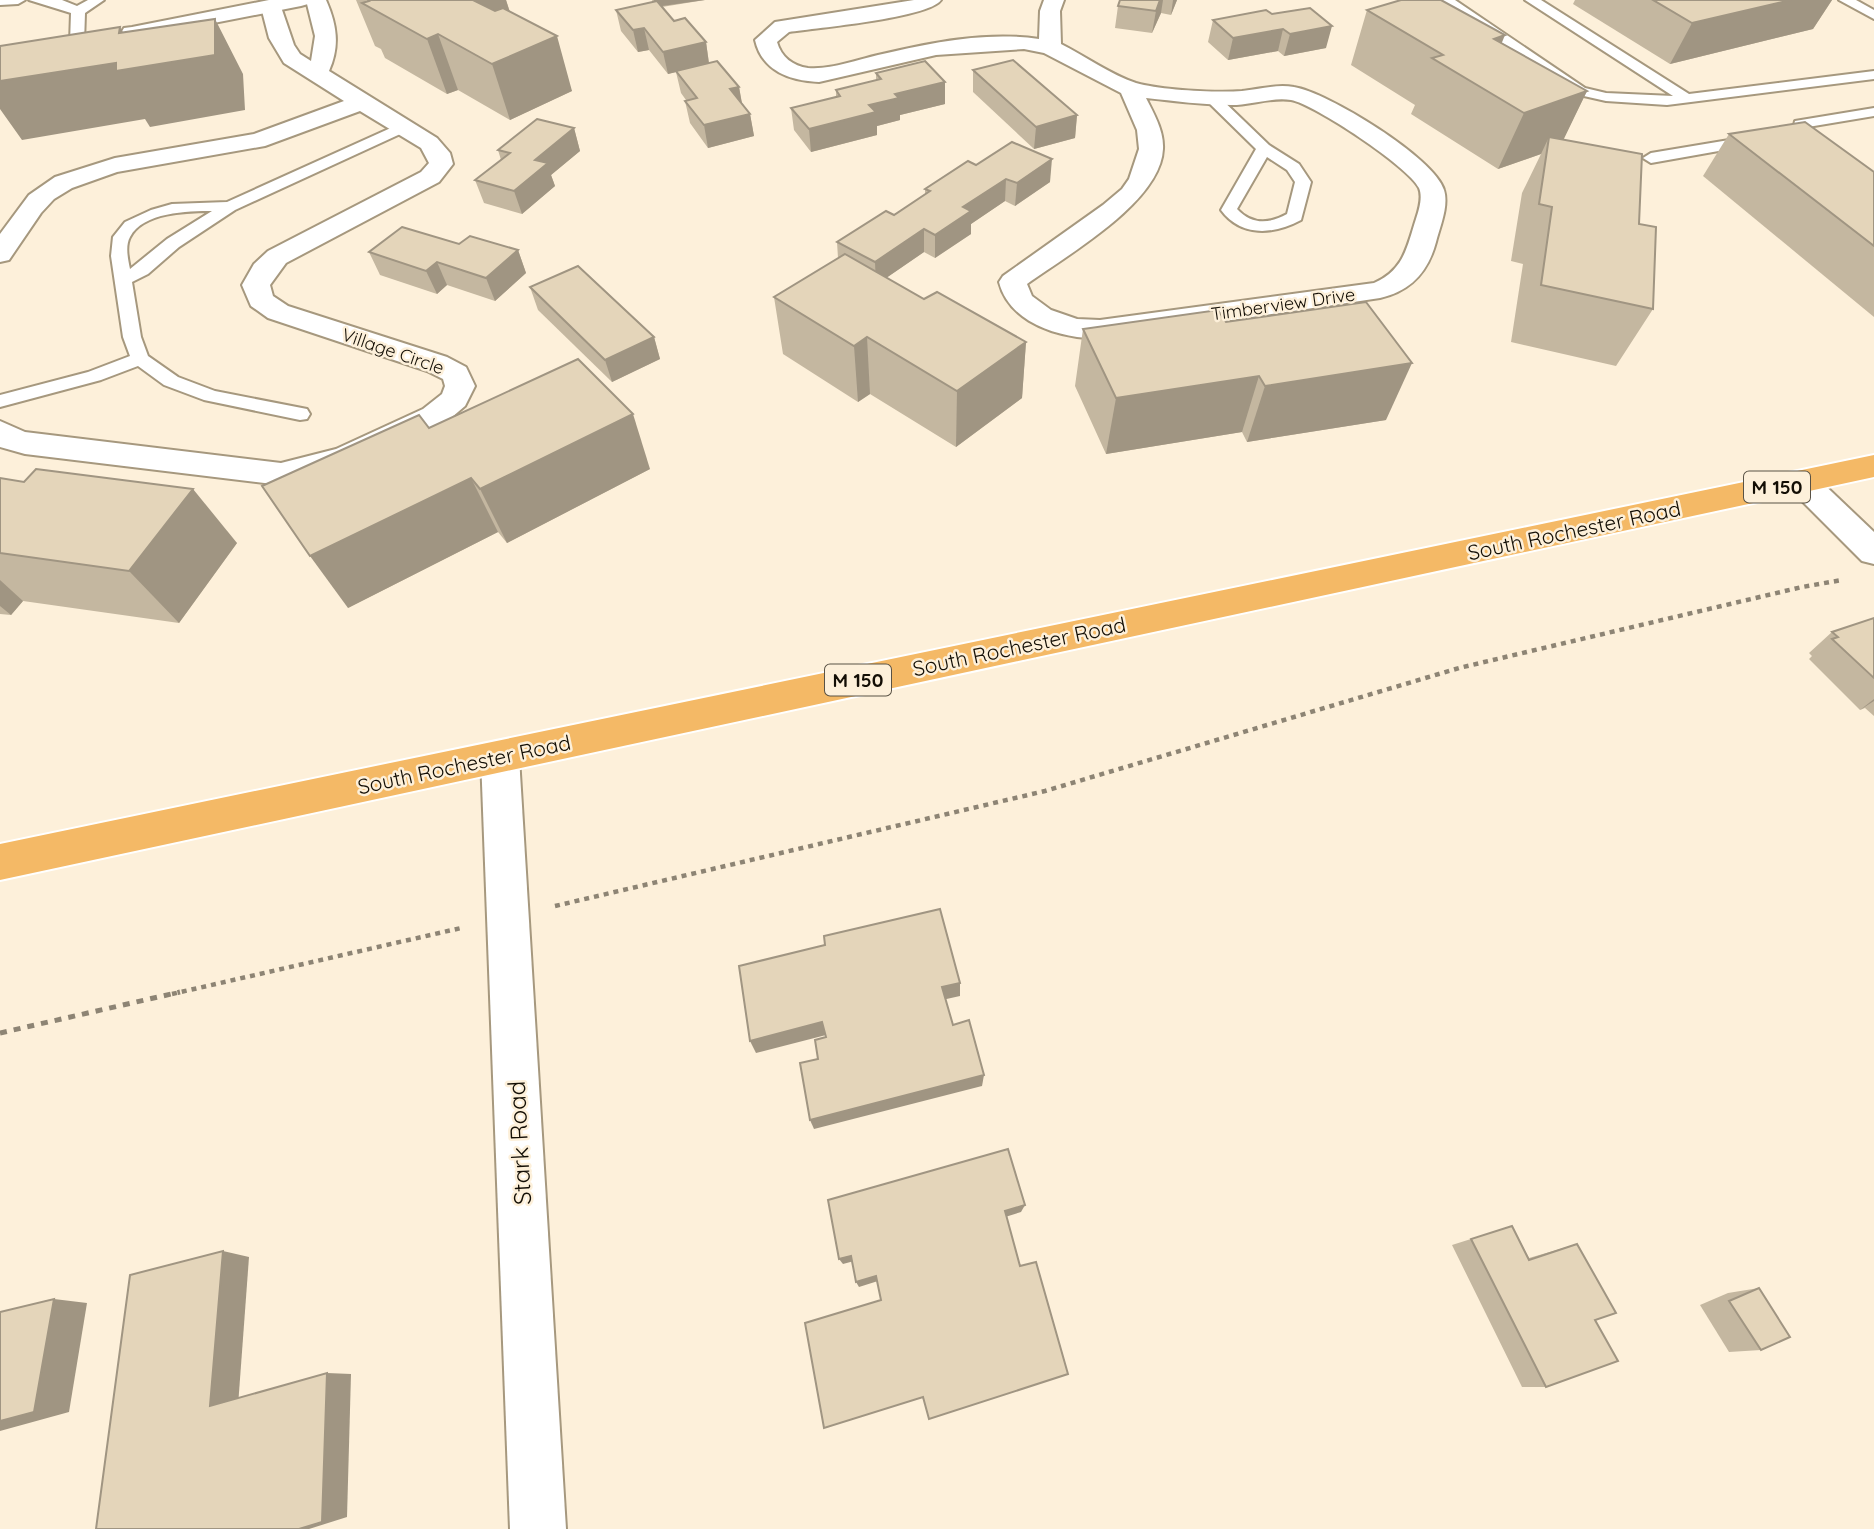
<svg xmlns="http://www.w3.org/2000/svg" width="1874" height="1529" viewBox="0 0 1874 1529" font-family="Quicksand,sans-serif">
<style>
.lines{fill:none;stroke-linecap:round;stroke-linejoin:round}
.lane-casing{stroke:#a6987e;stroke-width:4}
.street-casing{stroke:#a6987e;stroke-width:4}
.secondary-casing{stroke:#a6987e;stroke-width:4}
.primary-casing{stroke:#fff;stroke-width:4}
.path-far1{stroke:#8d8474;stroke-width:4.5;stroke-dasharray:5 5;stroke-linecap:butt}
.path{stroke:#8d8474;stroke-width:5;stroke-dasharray:7 7;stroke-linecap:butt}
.lane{fill:#fff;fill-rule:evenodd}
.street{fill:#fff;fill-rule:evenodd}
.secondary{fill:#fff;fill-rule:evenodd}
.primary{fill:#f4b966;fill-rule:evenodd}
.wall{fill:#c4b7a0}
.shaded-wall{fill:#a09582}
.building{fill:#e4d5ba;stroke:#a09582;stroke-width:2}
.labels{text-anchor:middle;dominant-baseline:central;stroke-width:5;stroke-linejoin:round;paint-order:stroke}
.far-street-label{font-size:18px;fill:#130e05;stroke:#fdf0da}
.shield{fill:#fdf0da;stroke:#595245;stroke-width:2}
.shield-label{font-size:19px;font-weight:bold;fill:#130e05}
.street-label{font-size:21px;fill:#130e05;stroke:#fdf0da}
.near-street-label{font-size:24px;fill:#130e05;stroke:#fdf0da}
</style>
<rect width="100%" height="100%" fill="#fdf0da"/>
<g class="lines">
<g class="lane-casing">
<g id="lane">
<polygon points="0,0 25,0 18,4 0,5"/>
<polygon points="29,0 62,0 77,6 88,0 104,0 85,13 84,43 77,47 70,43 71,13"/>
<polygon points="1439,0 1455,0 1585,88 1606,93 1673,96 1525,0 1541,0 1689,94 1874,71 1874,79 1667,105 1606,101 1575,94"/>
<polygon points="1839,0 1856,0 1874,10 1874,19"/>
<path d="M1211,93l5,1 53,51 30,19 12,18 -10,38c-28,15 -60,17 -80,-10l35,-61 -50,-49 -2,-3 2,-3zM1267,157l20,13 8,12 -8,32c-18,10 -35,11 -50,-5z"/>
<polygon points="1874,108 1874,116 1808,127 1808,131 1822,143 1819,146 1809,146 1792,133 1795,121"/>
<path d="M404,122l8,5 -3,3 -174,80 -56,37 -31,27 -16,8 9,55 7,19 30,21 37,14 92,18 3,5 -3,5 -7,1 -96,-20 -40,-15 -26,-19 -37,14 -101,27v-12l88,-23 42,-16 -7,-19 -12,-81 2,-19 12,-15 26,-12 21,-6 55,-2zM212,211l-45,28 -37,30c-2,-10 -5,-23 0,-32 13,-25 58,-26 82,-26z"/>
<polygon points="1753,136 1758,138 1761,141 1758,144 1651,163 1643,158 1651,153"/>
</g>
</g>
<g class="street-casing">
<g id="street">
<path d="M306,0h20c11,25 14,46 3,71l108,67 13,15 3,11 -14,18 -153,81 -16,22 3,11 15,10 159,51 19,10 9,19 -10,20 -20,17 -88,42 -76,20 -256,-31 -25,-7v-26l25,11 256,31 55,-14 87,-40 19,-15 3,-8 -2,-7 -16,-8 -159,-53 -17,-12 -9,-21 12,-21 14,-13 153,-79 8,-9 -8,-15 -61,-37 -95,35 -148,26 -45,16 -18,11 -13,14 -32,47 -9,2v-28l29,-39 26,-18 60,-19 139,-24 90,-33 -60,-38 -15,-25 -8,-31 3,-4h14l3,4 13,38 6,9 11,7 4,-25z"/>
<path d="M914,0h27c-12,18 -125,28 -152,32l-12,10c4,15 16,24 31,26 22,2 48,-8 70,-13 51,-12 108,-24 161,-16l1,-28 4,-11h20l-4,11 1,33c24,12 50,31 75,39 24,7 80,10 106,8 17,-2 35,-7 52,-4 33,5 141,71 150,103 5,16 -4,36 -8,52 -8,30 -25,49 -56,56 -65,10 -131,19 -196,29 -35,5 -72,15 -107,10 -33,-5 -69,-20 -78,-55l4,-6 100,-71 19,-16 7,-10 10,-30 -2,-19 -16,-37 -77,-40 -20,-4 -88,6 -117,27c-29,-1 -57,-11 -64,-42l20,-18zM1146,98c29,3 57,7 86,7 19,0 40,-8 59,-5 23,4 118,67 128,88 4,9 0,22 -3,31 -9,28 -12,51 -42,64l-274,37 -23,-1 -26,-9 -19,-14 -5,-12c40,-29 134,-82 136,-135 1,-18 -9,-35 -17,-51z"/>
<polygon points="1802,471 1813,474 1874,532 1874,564 1862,561 1791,490 1786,482 1791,474"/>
<polygon points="500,741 514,746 519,757 566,1529 510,1529 481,757 486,746"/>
</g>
</g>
<g class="secondary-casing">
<polygon id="secondary" points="269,0 311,0 308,4 301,6 132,39 124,38 121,33 124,28 132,27"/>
</g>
<g class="primary-casing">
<polygon id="primary" points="1874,455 1874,477 0,880 0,844"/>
</g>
<g class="path-far1">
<polyline points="555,906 1045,791 1459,668 1802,587 1842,580"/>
<polyline points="172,994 461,928"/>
</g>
<polyline class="path" points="0,1033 180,992"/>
<use href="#lane" class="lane"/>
<use href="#street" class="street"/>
<use href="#secondary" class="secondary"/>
<use href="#primary" class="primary"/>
</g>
<g class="wall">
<polygon points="356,0 506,0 510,12 572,91 510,120 458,90 447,94 385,58 381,49 375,46"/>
<polygon points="652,0 705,0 662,7 674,21 706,42 709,63 739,87 742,103 750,114 754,136 708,148 690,123 685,101 686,100 681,93 676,72 668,74 649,50 638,52 621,31 616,10 653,2"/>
<polygon points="1120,0 1177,0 1171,15 1161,13 1152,33 1115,28 1118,6"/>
<polygon points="1575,0 1832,0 1813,29 1670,64 1573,4"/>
<polygon points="1367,10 1502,43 1587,91 1563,139 1639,224 1653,309 1616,366 1511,342 1523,264 1511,261 1522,193 1541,154 1498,169 1411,114 1415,105 1351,65"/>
<polygon points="1272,14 1326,48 1284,56 1278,51 1228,60 1208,42 1213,20"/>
<polygon points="973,70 1077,115 1075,138 1034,149 973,92"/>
<polygon points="876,73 945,104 900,115 900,120 877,126 877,135 811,152 794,130 791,108 836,97 836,90 876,80"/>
<polygon points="574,128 580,151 551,175 555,186 522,214 484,203 475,180 501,160 498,150"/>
<polygon points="1729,134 1874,172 1874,317 1703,176"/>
<polygon points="976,165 1050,182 1015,206 1005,201 971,224 971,234 935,258 924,252 886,278 924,299 1026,342 1022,398 956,447 870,394 858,402 783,354 774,297 838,258 837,242 894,215 925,195 925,189"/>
<polygon points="459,244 518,250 526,273 495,301 447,285 437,294 380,275 369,252"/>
<polygon points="530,287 654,337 660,359 612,382 538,310"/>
<polygon points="1226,322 1386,420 1247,442 1242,432 1106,454 1075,386 1083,329"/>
<polygon points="429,428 650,469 507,543 498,532 348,608"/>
<polygon points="0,478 237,543 179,623 23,601 11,615 0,614"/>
<polygon points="1874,618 1874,716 1865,708 1860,710 1809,659 1812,656 1809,653 1832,632"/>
<polygon points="1512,1226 1529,1258 1577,1244 1595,1320 1546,1387 1522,1387 1452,1245"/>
<polygon points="1759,1288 1761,1350 1729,1352 1700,1305 1728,1293"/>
</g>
<g class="shaded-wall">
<polygon points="459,0 506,0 512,19"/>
<polygon points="654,0 705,0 655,7"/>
<polygon points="1160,0 1163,0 1161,13 1152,33 1156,11"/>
<polygon points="1173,0 1177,0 1171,15"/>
<polygon points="1791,0 1832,0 1813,29 1670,64 1692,23"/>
<polygon points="215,19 243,74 245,110 150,127 145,119 22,140 0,109 0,81 119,33 120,27 143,67"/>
<polygon points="1332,26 1326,48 1284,56 1290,34"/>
<polygon points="644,28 649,50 638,52 633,30"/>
<polygon points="1283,29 1278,51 1228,60 1233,38"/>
<polygon points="438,34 458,90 447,94 427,39"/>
<polygon points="1505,35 1483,89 1494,39"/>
<polygon points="557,36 572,91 510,120 492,64"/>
<polygon points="706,42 709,64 668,74 663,52"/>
<polygon points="945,82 945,104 900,115 900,120 877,126 877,135 811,152 809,129 895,94"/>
<polygon points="739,87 743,110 730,89"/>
<polygon points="1587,91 1560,147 1549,137 1541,154 1498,169 1524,113"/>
<polygon points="750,114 754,136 708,148 704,125"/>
<polygon points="1077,115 1075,138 1034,149 1036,127"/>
<polygon points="574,128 580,151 551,175 555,186 522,214 514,191 535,160"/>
<polygon points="1052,159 1050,182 1015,206 1017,183"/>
<polygon points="1006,179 1005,201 971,224 971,234 935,258 935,235 963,207"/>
<polygon points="924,229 924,252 876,285 875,262"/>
<polygon points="518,250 526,273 495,301 486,278"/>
<polygon points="437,262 447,285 437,294 426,271"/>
<polygon points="654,337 660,359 612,382 605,360"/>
<polygon points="867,337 870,394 858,402 854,346"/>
<polygon points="1026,342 1022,398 956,447 957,391"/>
<polygon points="1412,363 1386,420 1247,442 1265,386"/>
<polygon points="1259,376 1242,432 1106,454 1116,398"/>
<polygon points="633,414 650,469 507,543 480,489"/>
<polygon points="471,478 498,532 348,608 310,556"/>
<polygon points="193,489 237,543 179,623 129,571"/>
<polygon points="0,580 23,601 11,615 0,606"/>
<polygon points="1874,699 1874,701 1860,710"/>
<polygon points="960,983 960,996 942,1000 942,987"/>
<polygon points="822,1022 826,1035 756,1053 750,1041"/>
<polygon points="984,1075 982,1086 814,1129 810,1120"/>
<polygon points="1025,1205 1021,1212 1002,1218 1005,1211"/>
<polygon points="223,1251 249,1257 238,1406 210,1406"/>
<polygon points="851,1256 854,1261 843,1264 839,1259"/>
<polygon points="876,1276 878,1281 859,1287 856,1282"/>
<polygon points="54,1299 87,1303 69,1412 0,1431 0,1421"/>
<polygon points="327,1373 351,1374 347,1517 309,1529 299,1529"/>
</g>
<g class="building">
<polygon points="368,0 473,0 495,11 503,8 557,36 492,64 438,34 427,39 362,3 369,1"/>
<polygon points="1120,0 1160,0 1156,11 1118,6"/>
<polygon points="1401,0 1441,0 1505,35 1494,39 1587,91 1524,113 1432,58 1443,55 1367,10"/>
<polygon points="1653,0 1791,0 1692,23"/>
<polygon points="657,1 674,21 685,18 706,42 663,52 644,28 633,30 616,10"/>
<polygon points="1310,8 1332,26 1290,34 1283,29 1233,38 1213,20 1266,10 1272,14"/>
<polygon points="215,19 215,55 116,71 116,63 0,81 0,46 120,27 119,33"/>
<polygon points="1013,60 1077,115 1036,127 973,70"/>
<polygon points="717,61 739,87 730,89 750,114 704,125 685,101 697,98 676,71"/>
<polygon points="925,61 945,82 895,94 899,98 869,105 876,112 809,129 791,108 840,96 836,90 881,79 876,73"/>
<polygon points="537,119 574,128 535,160 548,163 514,191 475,180 510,153 498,150"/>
<polygon points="1805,122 1874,172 1874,246 1729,134"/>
<polygon points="1549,137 1642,154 1639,224 1656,227 1653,309 1541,285 1552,207 1539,204"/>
<polygon points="1012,142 1052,159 1017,183 1006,179 963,207 971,211 935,235 924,229 875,262 837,242 886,211 894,215 930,191 925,189 968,161 976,165"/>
<polygon points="402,227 459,244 470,236 518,250 486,278 437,262 426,271 369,252"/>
<polygon points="845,254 924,299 937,292 1026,342 957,391 867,337 854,346 774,297"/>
<polygon points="578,266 654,337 605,360 530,287"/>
<polygon points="1366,302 1412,363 1265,386 1259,376 1116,398 1083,329 1218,310 1226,322"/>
<polygon points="578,359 633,414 480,489 471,478 310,556 262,486 419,415 429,428"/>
<polygon points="36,469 193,489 129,571 0,553 0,478 24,482"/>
<polygon points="1874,618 1874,678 1832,639 1838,637 1832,632"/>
<polygon points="940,909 960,983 942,987 953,1025 969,1020 984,1075 810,1120 800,1063 818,1059 815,1040 826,1037 822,1022 750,1041 739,966 825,945 824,936"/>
<polygon points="1008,1149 1025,1205 1005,1211 1020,1266 1036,1262 1068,1374 929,1419 923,1397 824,1428 805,1323 881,1300 876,1276 856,1282 851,1256 839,1259 828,1200"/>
<polygon points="1512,1226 1529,1260 1577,1244 1616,1313 1595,1320 1618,1361 1546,1387 1471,1239"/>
<polygon points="223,1251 210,1406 327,1373 322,1522 299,1529 96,1529 130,1275"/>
<polygon points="1759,1288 1790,1337 1761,1350 1729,1301"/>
<polygon points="54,1299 34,1412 0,1421 0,1312"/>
</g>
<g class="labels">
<g class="far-street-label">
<text transform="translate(1283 304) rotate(-8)">Timberview Drive</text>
<text transform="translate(393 351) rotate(19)">Village Circle</text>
</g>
<g class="shield">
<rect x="1744" y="471.5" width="66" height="31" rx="5"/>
<rect x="825" y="664.5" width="66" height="31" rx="5"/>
</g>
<g class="shield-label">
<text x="1777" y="487">M 150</text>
<text x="858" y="680">M 150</text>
</g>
<g class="street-label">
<text transform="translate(1574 530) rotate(-12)">South Rochester Road</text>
<text transform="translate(1019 646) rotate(-12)">South Rochester Road</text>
<text transform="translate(464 764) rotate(-12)">South Rochester Road</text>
</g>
<g class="near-street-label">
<text transform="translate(519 1143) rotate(-93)">Stark Road</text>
</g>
</g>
</svg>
